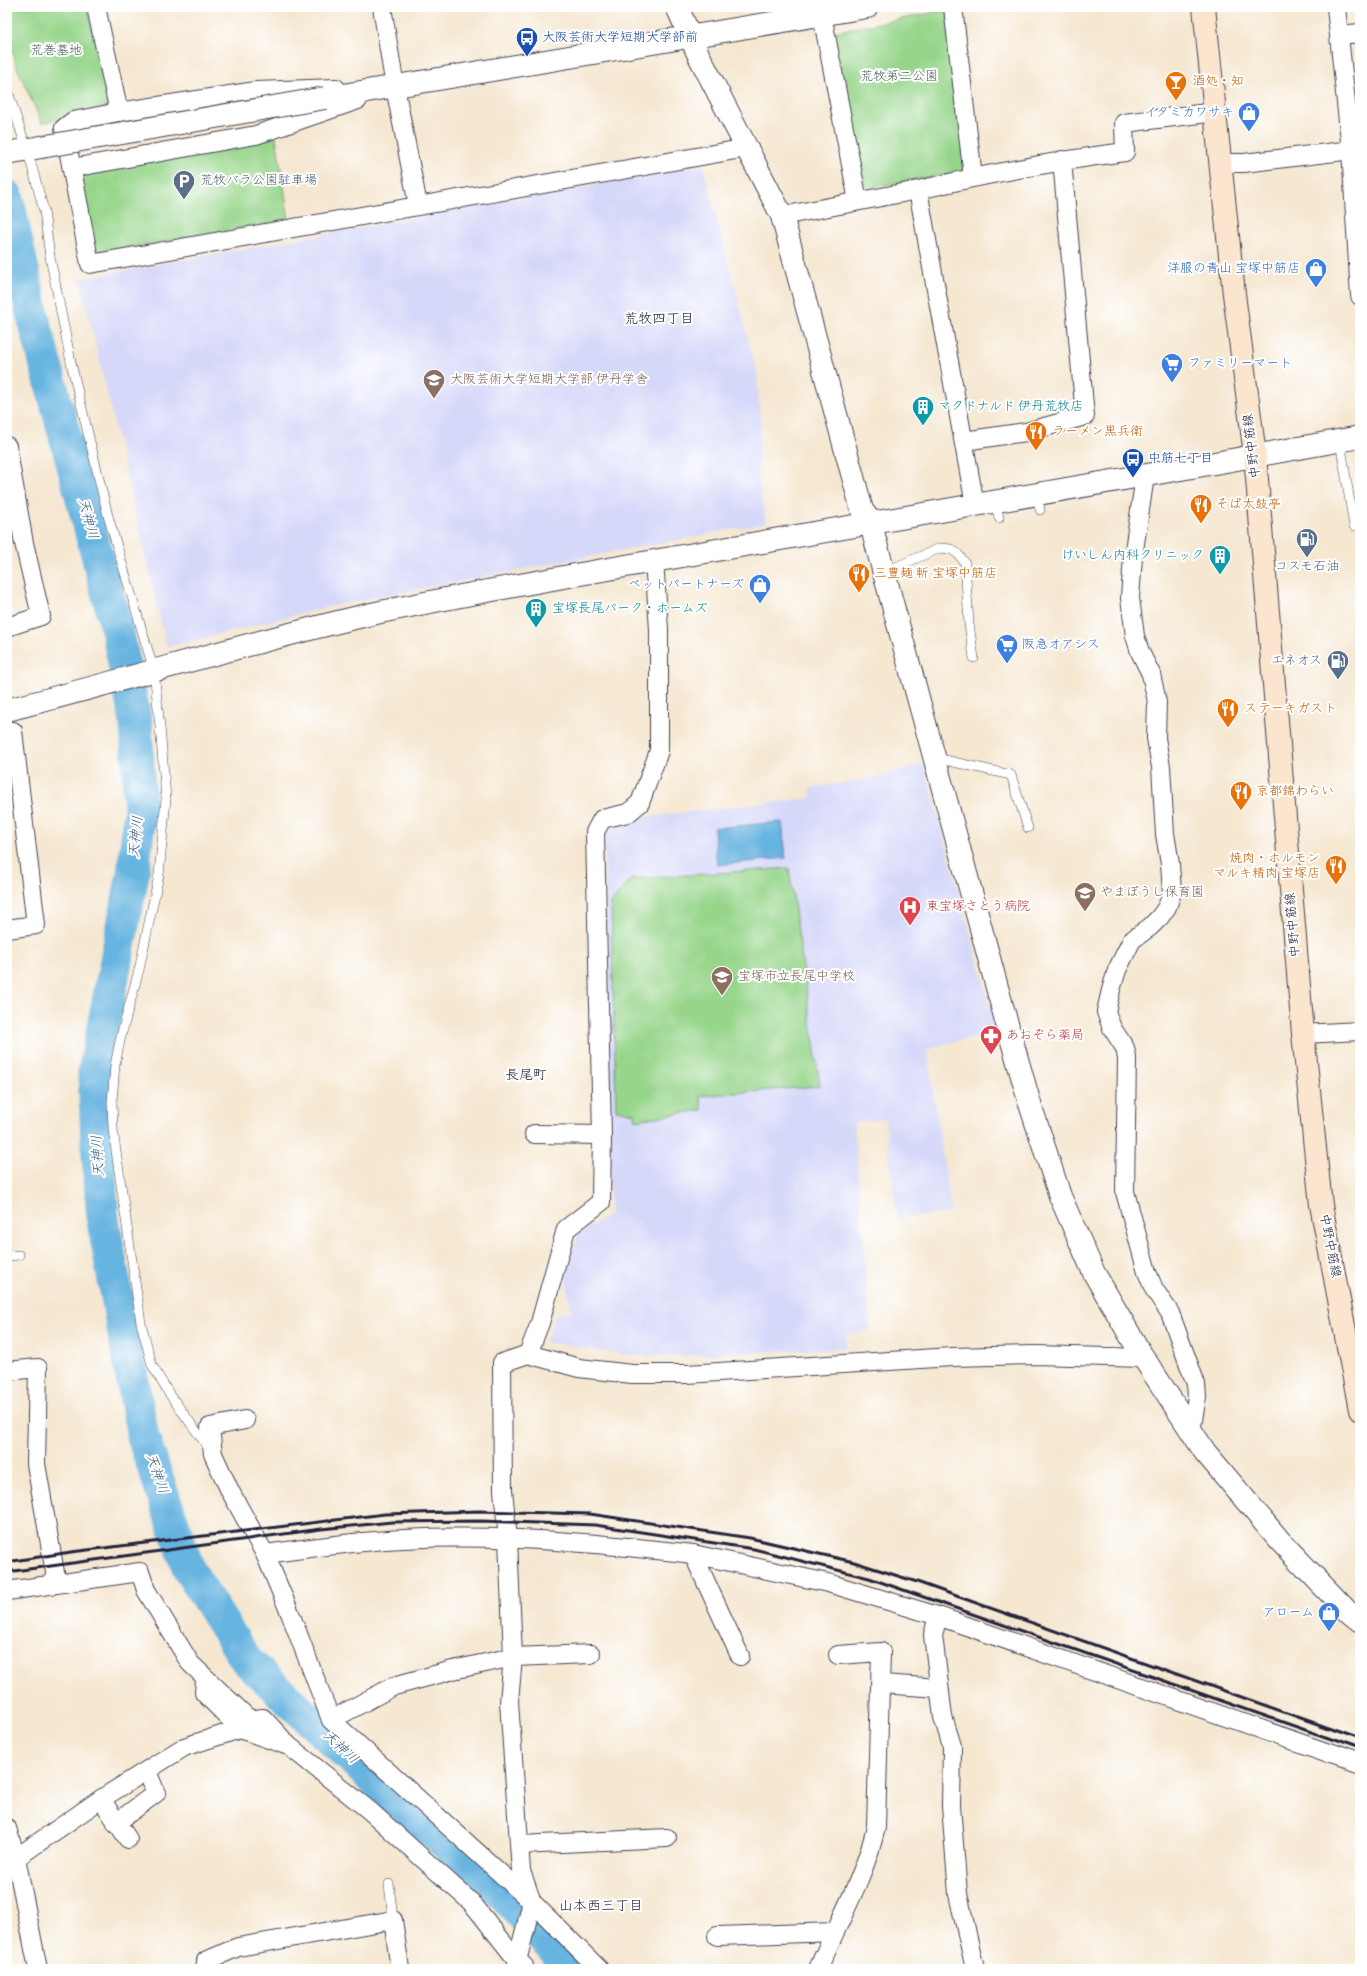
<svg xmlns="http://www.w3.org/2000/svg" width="1367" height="1976" viewBox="0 0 1367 1976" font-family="Dekko,'Klee One',sans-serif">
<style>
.built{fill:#d6d8f9}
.green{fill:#97d58b;stroke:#5c7c63}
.water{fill:#66b4e0;stroke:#446b8e}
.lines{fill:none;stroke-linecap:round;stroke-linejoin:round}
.river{stroke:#66b4e0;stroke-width:33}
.service-casing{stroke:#424051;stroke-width:10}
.minor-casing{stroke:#424051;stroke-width:20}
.tertiary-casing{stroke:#424051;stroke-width:24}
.secondary-casing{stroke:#424051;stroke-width:24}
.service{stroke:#fff;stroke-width:9}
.minor{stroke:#fff;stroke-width:18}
.tertiary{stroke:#fff;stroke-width:22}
.secondary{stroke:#fce5cf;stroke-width:22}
.rail{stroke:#22223b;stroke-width:3}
.tertiary-bridge-casing{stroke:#424051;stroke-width:24;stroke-linecap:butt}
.tertiary-bridge{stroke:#fff;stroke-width:22}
.labels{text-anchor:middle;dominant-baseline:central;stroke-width:4;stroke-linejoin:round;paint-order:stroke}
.transit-label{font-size:13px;fill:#164399;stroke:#fff;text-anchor:start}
.park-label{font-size:13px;fill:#4b6157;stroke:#fff}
.food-label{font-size:13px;fill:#c56008;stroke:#fff;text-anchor:start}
.shop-label{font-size:13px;fill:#366cbe;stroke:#fff;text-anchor:end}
.service-label{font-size:13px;fill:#4e5e75;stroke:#fff;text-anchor:start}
.education-label{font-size:13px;fill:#785e54;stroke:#fff;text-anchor:start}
.culture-label{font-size:13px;fill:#0d838f;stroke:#fff;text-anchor:start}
.street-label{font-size:13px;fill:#22223b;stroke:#fff}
.health-label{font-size:13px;fill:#be3a42;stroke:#fff;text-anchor:start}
.neighbourhood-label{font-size:14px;fill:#22223b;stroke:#fff}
.water-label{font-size:14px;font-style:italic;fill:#3d5c7d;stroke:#fff}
</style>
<rect width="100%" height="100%" fill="#fff"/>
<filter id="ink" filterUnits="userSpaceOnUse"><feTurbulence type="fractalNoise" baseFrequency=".025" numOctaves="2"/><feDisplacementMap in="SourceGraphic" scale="8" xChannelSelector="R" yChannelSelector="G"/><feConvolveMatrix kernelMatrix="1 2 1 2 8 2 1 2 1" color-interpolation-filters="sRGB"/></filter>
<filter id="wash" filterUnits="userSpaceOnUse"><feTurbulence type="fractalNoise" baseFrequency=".012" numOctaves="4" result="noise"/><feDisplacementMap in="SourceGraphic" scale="16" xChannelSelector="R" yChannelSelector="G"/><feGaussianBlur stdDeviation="0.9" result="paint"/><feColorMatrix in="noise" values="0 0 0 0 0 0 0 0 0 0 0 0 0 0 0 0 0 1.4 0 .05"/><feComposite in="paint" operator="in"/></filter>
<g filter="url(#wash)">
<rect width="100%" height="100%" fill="#f5e7d0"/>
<g class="built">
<polygon points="703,165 757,373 761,427 757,472 766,523 340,604 167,647 80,279"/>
<polygon points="924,764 997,1031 927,1049 951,1212 897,1219 885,1119 854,1122 870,1330 846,1334 846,1348 674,1356 624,1355 545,1342 554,1318 560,1313 571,1312 565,1271 578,1234 610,1214 605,832 621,820 810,798 811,788 864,780"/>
</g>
<g class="green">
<polygon points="7,7 87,7 110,102 107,108 42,123 18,70 7,32"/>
<polygon points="947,10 966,167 960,173 870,187 863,184 833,32"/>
<polygon points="276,137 289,220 97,253 90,248 78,182 83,171"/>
<polygon points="789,868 820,1086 700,1096 702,1110 636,1120 635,1113 616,1110 611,903 631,879"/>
</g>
<polygon class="water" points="782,822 786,858 717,865 714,828"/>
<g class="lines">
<polyline class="river" points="7,196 33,317 118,633 136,723 140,811 133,874 94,1073 97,1142 103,1221 143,1437 189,1570 246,1660 393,1798 503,1894 572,1969"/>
</g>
</g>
<g filter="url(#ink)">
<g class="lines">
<g class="service-casing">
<g id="service">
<polyline points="7,88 31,163 44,211 50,257 72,367 108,516 154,671 160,727 166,798 159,875 139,970 121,1036 115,1065 112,1102 113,1130 141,1323 152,1365 168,1392 210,1450"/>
<polyline points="1340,441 1354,526 1360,525"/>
<polyline points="1037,494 1040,510"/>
<polyline points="995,501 999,518"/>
<polyline points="884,572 940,548 951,549 958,554 965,563 969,624 974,658"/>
<polyline points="936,758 1011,775 1028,828"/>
<polyline points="7,1256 19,1255"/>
<polyline points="389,1884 393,1920"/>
</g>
</g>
<g class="minor-casing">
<g id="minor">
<polyline points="96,7 119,112"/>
<polyline points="382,7 395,87 418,205"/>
<polyline points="953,7 973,177"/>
<polyline points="1336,7 1351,150 1360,296"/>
<polyline points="822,15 858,201"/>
<polyline points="1339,35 1360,33"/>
<polyline points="336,88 256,91 119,112 73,121 64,128 90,264 747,148"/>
<polyline points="1221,163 1244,163 1360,149"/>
<polyline points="72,168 256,135 358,100"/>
<path d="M918,190c69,-16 137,-29 207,-38l-1,-29 92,-11"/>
<polyline points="782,216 918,190 975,505"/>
<polyline points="964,441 1026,432 1085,416 1062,160"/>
<polyline points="7,446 24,543 41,616 7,627"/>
<polyline points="1145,476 1133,557 1130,598 1135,636 1140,652 1151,674 1157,702 1156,738 1161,767 1165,834 1170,864 1172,893 1167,907 1160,917 1150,927 1132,940 1117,970 1111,990 1106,1012 1112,1028 1125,1048 1127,1058 1125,1192 1147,1272 1154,1289 1170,1313 1196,1384 1197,1397 1191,1431"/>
<polyline points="7,732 13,731 36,925 7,929"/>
<polyline points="1303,1034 1360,1031"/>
<polyline points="534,1134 602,1135"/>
<polyline points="528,1354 579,1368 632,1374 687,1374 952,1357 1035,1355 1144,1358"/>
<polyline points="7,1371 38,1368 36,1464 57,1584"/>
<polyline points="245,1420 210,1427 213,1454 230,1491 265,1554 290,1613 331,1720"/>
<path d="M265,1554c46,-6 92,-13 139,-15 96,-5 193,4 289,15"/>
<polyline points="7,1591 140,1572 146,1590 190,1663 250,1720 263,1718 289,1746 370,1811 472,1903 517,1960 524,1966"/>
<polyline points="938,1616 933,1635 943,1717 952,1746 951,1806 958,1894 975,1969"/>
<polyline points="591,1654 513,1657 453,1670 394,1686 331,1720 532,1902 599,1969"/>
<polyline points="740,1656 693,1554 828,1583 938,1616 1360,1764"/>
<polyline points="205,1680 204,1693 240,1729 286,1745"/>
<polyline points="882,1684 939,1688"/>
<polyline points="101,1799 128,1839"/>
<polyline points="116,1823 156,1793 147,1771"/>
<polyline points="7,1828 16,1858 38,1969"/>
<polyline points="520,1845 667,1838"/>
<polyline points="16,1858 101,1799 184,1747 240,1729"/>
<polyline points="717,1936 834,1932"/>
<polyline points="205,1969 206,1961 238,1947 393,1920 400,1969"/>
<polyline points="515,1969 532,1902 521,1871 509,1702 513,1657 508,1539 503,1490 502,1363 528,1354 540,1323 566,1229 601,1202 602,1135 595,832 602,819 628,813 640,803 659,751 659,629 654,561"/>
<path d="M818,1969c20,-47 47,-92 58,-142l5,-175 -43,3"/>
</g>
</g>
<g class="tertiary-casing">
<g id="tertiary">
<polyline points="677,7 699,56 782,216 862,510 871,522 874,536 1007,1024 1030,1104 1060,1196 1094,1273 1141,1354 1205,1452 1280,1541 1350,1614 1360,1622"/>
<polyline points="325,98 867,7"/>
<polyline points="7,153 41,147"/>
<path d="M7,710c123,-31 245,-69 369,-97 113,-24 228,-43 341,-63 215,-38 429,-74 643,-113"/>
</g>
</g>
<g class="secondary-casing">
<polyline id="secondary" points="1204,7 1234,294 1255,455 1303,1034 1321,1205 1360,1410"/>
</g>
<use href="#service" class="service"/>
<use href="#minor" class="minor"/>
<use href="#tertiary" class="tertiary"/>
<use href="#secondary" class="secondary"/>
<g class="rail">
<polyline points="7,1562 71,1552 385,1514 479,1511 590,1514 750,1538 854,1562 917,1582 1360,1739"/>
<polyline points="7,1572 321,1529 392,1522 481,1521 595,1525 754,1549 869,1578 1360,1749"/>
</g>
<g class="tertiary-bridge-casing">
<polyline id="tertiary-bridge" points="41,147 325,98"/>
</g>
<use href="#tertiary-bridge" class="tertiary-bridge"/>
</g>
</g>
<defs>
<g id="bus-pin" transform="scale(1.15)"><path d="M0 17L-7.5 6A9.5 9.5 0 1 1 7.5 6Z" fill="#1a4fb4" stroke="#fff"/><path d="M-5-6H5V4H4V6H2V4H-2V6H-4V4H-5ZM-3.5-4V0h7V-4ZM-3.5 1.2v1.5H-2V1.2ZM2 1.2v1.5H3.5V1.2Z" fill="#fff"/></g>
<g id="bar-pin" transform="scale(1.15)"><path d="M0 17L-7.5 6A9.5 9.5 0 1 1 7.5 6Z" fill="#e8710a" stroke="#fff"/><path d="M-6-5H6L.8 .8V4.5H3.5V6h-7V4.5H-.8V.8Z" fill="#fff"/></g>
<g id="shop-pin" transform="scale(1.15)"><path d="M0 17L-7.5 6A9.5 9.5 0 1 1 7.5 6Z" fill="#3f7fe0" stroke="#fff"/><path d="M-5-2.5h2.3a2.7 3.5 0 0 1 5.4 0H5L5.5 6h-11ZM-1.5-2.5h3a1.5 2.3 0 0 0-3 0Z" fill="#fff"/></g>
<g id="parking-pin" transform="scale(1.15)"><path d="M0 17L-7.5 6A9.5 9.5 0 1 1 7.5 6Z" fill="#5c6f8a" stroke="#fff"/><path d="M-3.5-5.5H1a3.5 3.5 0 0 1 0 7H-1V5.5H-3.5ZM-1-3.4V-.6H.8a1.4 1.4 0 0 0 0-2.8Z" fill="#fff"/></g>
<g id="supermarket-pin" transform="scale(1.15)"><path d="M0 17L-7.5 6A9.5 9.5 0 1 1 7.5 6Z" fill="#3f7fe0" stroke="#fff"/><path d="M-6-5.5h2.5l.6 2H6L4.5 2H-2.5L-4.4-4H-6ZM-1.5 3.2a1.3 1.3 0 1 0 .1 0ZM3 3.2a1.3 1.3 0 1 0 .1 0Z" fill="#fff"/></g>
<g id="university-pin" transform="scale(1.15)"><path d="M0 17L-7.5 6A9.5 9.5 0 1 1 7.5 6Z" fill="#8d6e63" stroke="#fff"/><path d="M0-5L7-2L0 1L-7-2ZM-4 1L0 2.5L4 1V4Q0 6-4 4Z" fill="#fff"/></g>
<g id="building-pin" transform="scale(1.15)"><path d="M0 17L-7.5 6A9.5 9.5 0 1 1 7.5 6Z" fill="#0f9aa8" stroke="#fff"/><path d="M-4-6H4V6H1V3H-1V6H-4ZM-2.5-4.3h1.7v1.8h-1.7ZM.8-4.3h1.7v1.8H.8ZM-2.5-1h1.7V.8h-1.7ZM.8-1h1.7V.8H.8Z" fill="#fff"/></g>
<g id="restaurant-pin" transform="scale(1.15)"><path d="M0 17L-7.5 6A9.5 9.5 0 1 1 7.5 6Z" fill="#e8710a" stroke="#fff"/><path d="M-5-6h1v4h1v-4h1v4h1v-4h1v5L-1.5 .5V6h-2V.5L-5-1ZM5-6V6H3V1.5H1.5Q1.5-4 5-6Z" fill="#fff"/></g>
<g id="fuel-pin" transform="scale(1.15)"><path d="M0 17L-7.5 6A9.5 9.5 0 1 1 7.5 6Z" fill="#5c6f8a" stroke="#fff"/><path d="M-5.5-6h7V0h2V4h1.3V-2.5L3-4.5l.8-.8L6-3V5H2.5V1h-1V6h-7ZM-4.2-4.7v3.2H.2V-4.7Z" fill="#fff"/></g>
<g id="school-pin" transform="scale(1.15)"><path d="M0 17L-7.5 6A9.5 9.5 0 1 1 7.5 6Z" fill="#8d6e63" stroke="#fff"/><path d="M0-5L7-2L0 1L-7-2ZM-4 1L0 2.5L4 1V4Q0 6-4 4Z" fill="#fff"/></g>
<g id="hospital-pin" transform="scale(1.15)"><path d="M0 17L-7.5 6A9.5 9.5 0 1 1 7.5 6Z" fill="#e0444e" stroke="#fff"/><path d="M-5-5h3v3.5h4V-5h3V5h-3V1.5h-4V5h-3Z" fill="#fff"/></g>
<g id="pharmacy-pin" transform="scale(1.15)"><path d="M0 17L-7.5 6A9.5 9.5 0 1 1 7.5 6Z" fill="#e0444e" stroke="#fff"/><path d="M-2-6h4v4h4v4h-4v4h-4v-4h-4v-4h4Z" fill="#fff"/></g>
</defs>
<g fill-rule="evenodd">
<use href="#bus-pin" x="527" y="38"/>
<use href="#bar-pin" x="1176" y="82"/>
<use href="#shop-pin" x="1249" y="113"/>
<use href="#parking-pin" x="184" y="181"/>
<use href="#shop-pin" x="1316" y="269"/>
<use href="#supermarket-pin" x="1172" y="364"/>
<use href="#university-pin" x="434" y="380"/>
<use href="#building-pin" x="923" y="407"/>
<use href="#restaurant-pin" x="1036" y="432"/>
<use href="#bus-pin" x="1133" y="459"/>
<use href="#restaurant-pin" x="1201" y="505"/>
<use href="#fuel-pin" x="1307" y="539"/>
<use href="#building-pin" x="1220" y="556"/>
<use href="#restaurant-pin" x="859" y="574"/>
<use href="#shop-pin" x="760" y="585"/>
<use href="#building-pin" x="536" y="609"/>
<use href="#supermarket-pin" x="1007" y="645"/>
<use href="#fuel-pin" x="1338" y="661"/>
<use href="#restaurant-pin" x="1228" y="709"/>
<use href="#restaurant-pin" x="1241" y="792"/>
<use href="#restaurant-pin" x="1336" y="866"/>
<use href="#school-pin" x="1085" y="893"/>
<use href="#hospital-pin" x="910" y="907"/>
<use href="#school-pin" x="722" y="977"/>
<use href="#pharmacy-pin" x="991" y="1036"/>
<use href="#shop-pin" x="1329" y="1613"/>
</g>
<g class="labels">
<g class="transit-label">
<text x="542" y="38">大阪芸術大学短期大学部前</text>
<text x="1148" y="459">中筋七丁目</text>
</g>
<g class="park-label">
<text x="56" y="51">荒巻墓地</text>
<text x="899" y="77">荒牧第二公園</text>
</g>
<g class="food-label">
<text x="1192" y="82">酒処・知</text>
<text x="1052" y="432">ラーメン黒兵衛</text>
<text x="1216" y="505">そば太鼓亭</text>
<text x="874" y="574">三豊麺 斬 宝塚中筋店</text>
<text x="1244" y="709">ステーキガスト</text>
<text x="1256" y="792">京都錦わらい</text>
<text x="1320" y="859" text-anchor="end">焼肉・ホルモン<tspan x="1320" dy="15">マルキ精肉 宝塚店</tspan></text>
</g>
<g class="shop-label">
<text x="1234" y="113">イタミカワサキ</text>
<text x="1300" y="269">洋服の青山 宝塚中筋店</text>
<text x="1188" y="364" text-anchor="start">ファミリーマート</text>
<text x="744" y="585">ペットパートナーズ</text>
<text x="1022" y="645" text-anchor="start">阪急オアシス</text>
<text x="1314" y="1613">アローム</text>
</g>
<g class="service-label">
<text x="200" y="181">荒牧バラ公園駐車場</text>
<text x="1307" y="567" text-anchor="middle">コスモ石油</text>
<text x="1322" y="661" text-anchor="end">エネオス</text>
</g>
<g class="education-label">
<text x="450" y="380">大阪芸術大学短期大学部 伊丹学舎</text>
<text x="1100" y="893">やまぼうし保育園</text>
<text x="738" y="977">宝塚市立長尾中学校</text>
</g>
<g class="culture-label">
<text x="938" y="407">マクドナルド 伊丹荒牧店</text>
<text x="1204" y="556" text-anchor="end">けいしん内科クリニック</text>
<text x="552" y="609">宝塚長尾パーク・ホームズ</text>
</g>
<g class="street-label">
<text transform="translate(1253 446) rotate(-97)">中野中筋線</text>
<text transform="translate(1294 925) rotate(-95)">中野中筋線</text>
<text transform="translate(1329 1246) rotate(79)">中野中筋線</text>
</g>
<g class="health-label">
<text x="926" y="907">東宝塚さとう病院</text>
<text x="1006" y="1036">あおぞら薬局</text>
</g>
<g class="neighbourhood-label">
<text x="659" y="320">荒牧四丁目</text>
<text x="526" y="1076">長尾町</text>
<text x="601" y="1907">山本西三丁目</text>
</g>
<g class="water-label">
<text transform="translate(87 519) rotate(75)">天神川</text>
<text transform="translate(137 837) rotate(-84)">天神川</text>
<text transform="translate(99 1156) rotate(-94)">天神川</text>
<text transform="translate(156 1474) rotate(71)">天神川</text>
<text transform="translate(340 1748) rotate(43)">天神川</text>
</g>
</g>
<rect width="1367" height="1976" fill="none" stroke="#fff" stroke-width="24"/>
</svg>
